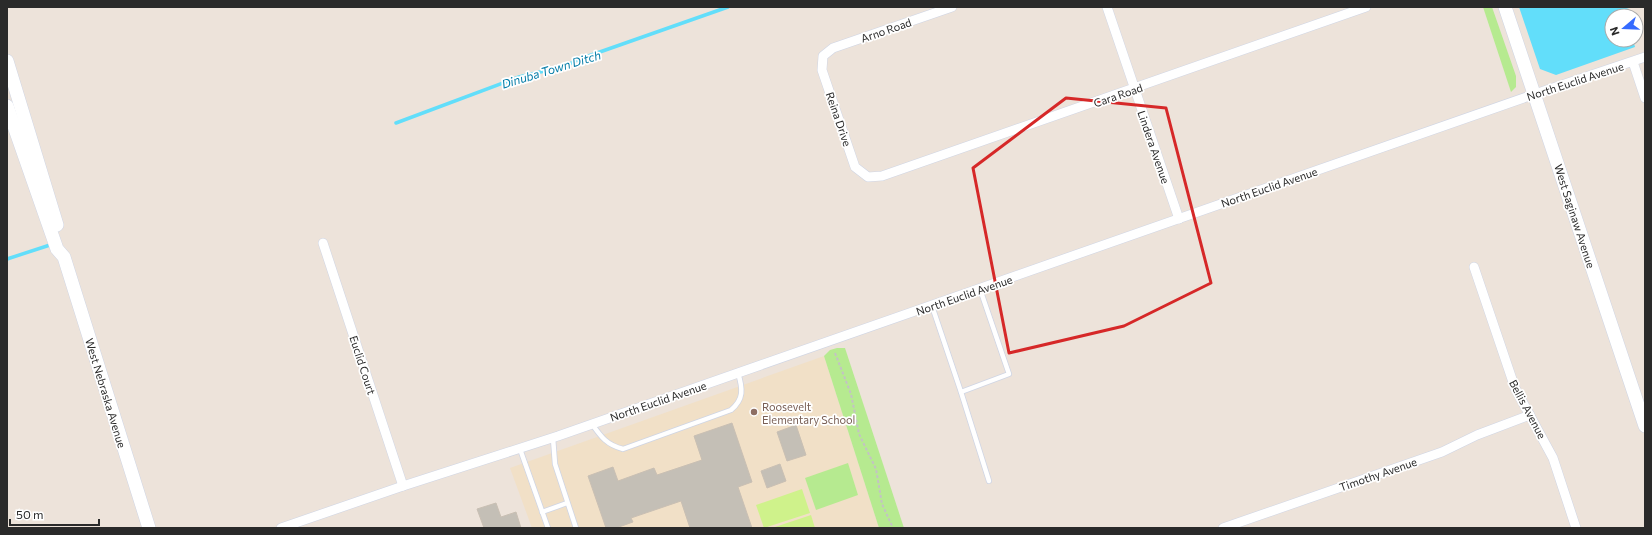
<svg xmlns="http://www.w3.org/2000/svg" width="1652" height="535" viewBox="0 0 1652 535" font-family="Commissioner,sans-serif">
<style>
.education{fill:#f1e0c7}
.green{fill:#b6ea90}
.pitch{fill:#cff28b}
.water{fill:#62defa}
.lines{fill:none;stroke-linecap:round;stroke-linejoin:round}
.stream{stroke:#62defa;stroke-width:3.5}
.building{fill:#c4bfb6;stroke:#c9bfb3}
.lane-casing{stroke:#cfd5e4;stroke-width:6}
.street-casing{stroke:#cfd5e4;stroke-width:10}
.secondary-casing{stroke:#cfd5e4;stroke-width:14}
.path{stroke:#c3c3c3;stroke-width:2;stroke-dasharray:3 2;stroke-linecap:butt}
.lane{stroke:#fff;stroke-width:4.5}
.street{stroke:#fff;stroke-width:9}
.secondary{stroke:#fff;stroke-width:13}
.marked{fill:none;stroke:#d62828;stroke-width:3;stroke-linejoin:round}
.education-dot{fill:#8d6e63;stroke:#fff;stroke-width:1.5}
.labels{text-anchor:middle;dominant-baseline:central;stroke-width:3.5;stroke-linejoin:round;paint-order:stroke}
.street-label{font-size:11px;fill:#2a2a2a;stroke:#fff}
.education-label{font-size:11px;fill:#785e54;stroke:#fff;text-anchor:start}
.water-label{font-size:12px;font-style:italic;fill:#007ba7;stroke:#fff}
</style>
<rect width="100%" height="100%" fill="#ede3da"/>
<polygon class="education" points="824,356 879,528 532,528 510,468"/>
<g class="green">
<polygon points="1483,7 1492,7 1516,76 1516,87 1511,92"/>
<polygon points="837,348 845,348 904,528 879,528 824,356 830,350"/>
<polygon points="848,463 858,495 816,510 805,478"/>
</g>
<g class="pitch">
<polygon points="802,489 810,513 764,528 756,505"/>
<polygon points="811,515 815,528 772,528"/>
</g>
<polygon class="water" points="1519,7 1632,7 1623,10 1625,16 1612,16 1612,40 1633,40 1635,47 1556,75 1540,69"/>
<g class="lines">
<g class="stream">
<polyline points="396,123 519,77 557,68 562,68 577,60 728,7"/>
<polyline points="7,259 50,245"/>
</g>
</g>
<g class="building">
<polygon points="732,423 752,482 738,487 752,528 690,528 681,501 631,518 633,522 616,528 606,528 588,476 613,467 618,481 654,468 657,475 702,460 694,436"/>
<polygon points="796,425 806,455 787,461 777,432"/>
<polygon points="780,464 786,481 767,488 761,471"/>
<polygon points="496,503 501,517 516,512 521,528 484,528 477,509"/>
</g>
<g class="lines">
<g class="lane-casing">
<g id="lane">
<polyline points="932,306 961,392 1009,374 980,289"/>
<polyline points="961,392 989,481"/>
<path d="M592,424c9,13 15,21 31,25l108,-39c13,-11 12,-21 7,-37"/>
<polyline points="553,438 555,464 576,528"/>
<polyline points="520,449 548,528"/>
<polyline points="542,512 567,503"/>
</g>
</g>
<g class="street-casing">
<g id="street">
<polyline points="952,7 833,48 823,56 822,70 855,167 868,177 882,176 1366,7"/>
<polyline points="1107,7 1179,219"/>
<polyline points="1633,62 1645,98"/>
<polyline points="323,243 403,486"/>
<polyline points="1474,267 1515,388 1553,458 1576,528"/>
<polyline points="281,528 403,486 558,436 1535,94 1645,57"/>
<polyline points="1223,528 1442,452 1477,435 1530,415"/>
</g>
</g>
<g class="secondary-casing">
<g id="secondary">
<polyline points="1505,7 1645,426"/>
<polyline points="7,61 57,225"/>
<polyline points="7,106 57,249 64,257 149,528"/>
</g>
</g>
<polyline class="path" points="835,353 851,394 859,434 876,469 882,504 893,528"/>
<use href="#lane" class="lane"/>
<use href="#street" class="street"/>
<use href="#secondary" class="secondary"/>
</g>
<path class="marked" d="M1066,98l100,10 45,175 -87,43 -115,27 -36,-185z"/>
<circle class="education-dot" cx="754" cy="412" r="4"/>
<g class="labels">
<g class="street-label">
<text transform="translate(886 30) rotate(-19)">Arno Road</text>
<text transform="translate(1575 81) rotate(-18)">North Euclid Avenue</text>
<text transform="translate(1118 95) rotate(-19)">Cara Road</text>
<text transform="translate(839 119) rotate(71)">Reina Drive</text>
<text transform="translate(1154 147) rotate(71)">Lindera Avenue</text>
<text transform="translate(1269 187) rotate(-19)">North Euclid Avenue</text>
<text transform="translate(1575 216) rotate(72)">West Saginaw Avenue</text>
<text transform="translate(964 295) rotate(-19)">North Euclid Avenue</text>
<text transform="translate(363 365) rotate(72)">Euclid Court</text>
<text transform="translate(106 393) rotate(73)">West Nebraska Avenue</text>
<text transform="translate(658 401) rotate(-19)">North Euclid Avenue</text>
<text transform="translate(1528 409) rotate(62)">Bellis Avenue</text>
<text transform="translate(1378 474) rotate(-19)">Timothy Avenue</text>
</g>
<g class="education-label">
<text x="762" y="406">Roosevelt<tspan x="762" dy="13">Elementary School</tspan></text>
</g>
<g class="water-label">
<text transform="translate(551 69) rotate(-17)">Dinuba Town Ditch</text>
</g>
</g>
<rect width="1652" height="535" fill="none" stroke="#2a2a2a" stroke-width="16"/>
<g transform="translate(1624 28) rotate(251)"><circle r="19" fill="#ffffff" stroke="#aaaaaa"/>
<path d="M0-3L7 15L0 10L-7 15Z" fill="#356bff"/>
<text y="-6" font-size="11" font-weight="bold" text-anchor="middle" fill="#2a2a2a">N</text>
</g>
<path d="M10 519v6h89v-6" fill="none" stroke="#2a2a2a" stroke-width="2"/>
<text x="16" y="519" font-size="12" fill="#2a2a2a" stroke="#ffffff" stroke-width="3" paint-order="stroke">50 m</text>
</svg>
